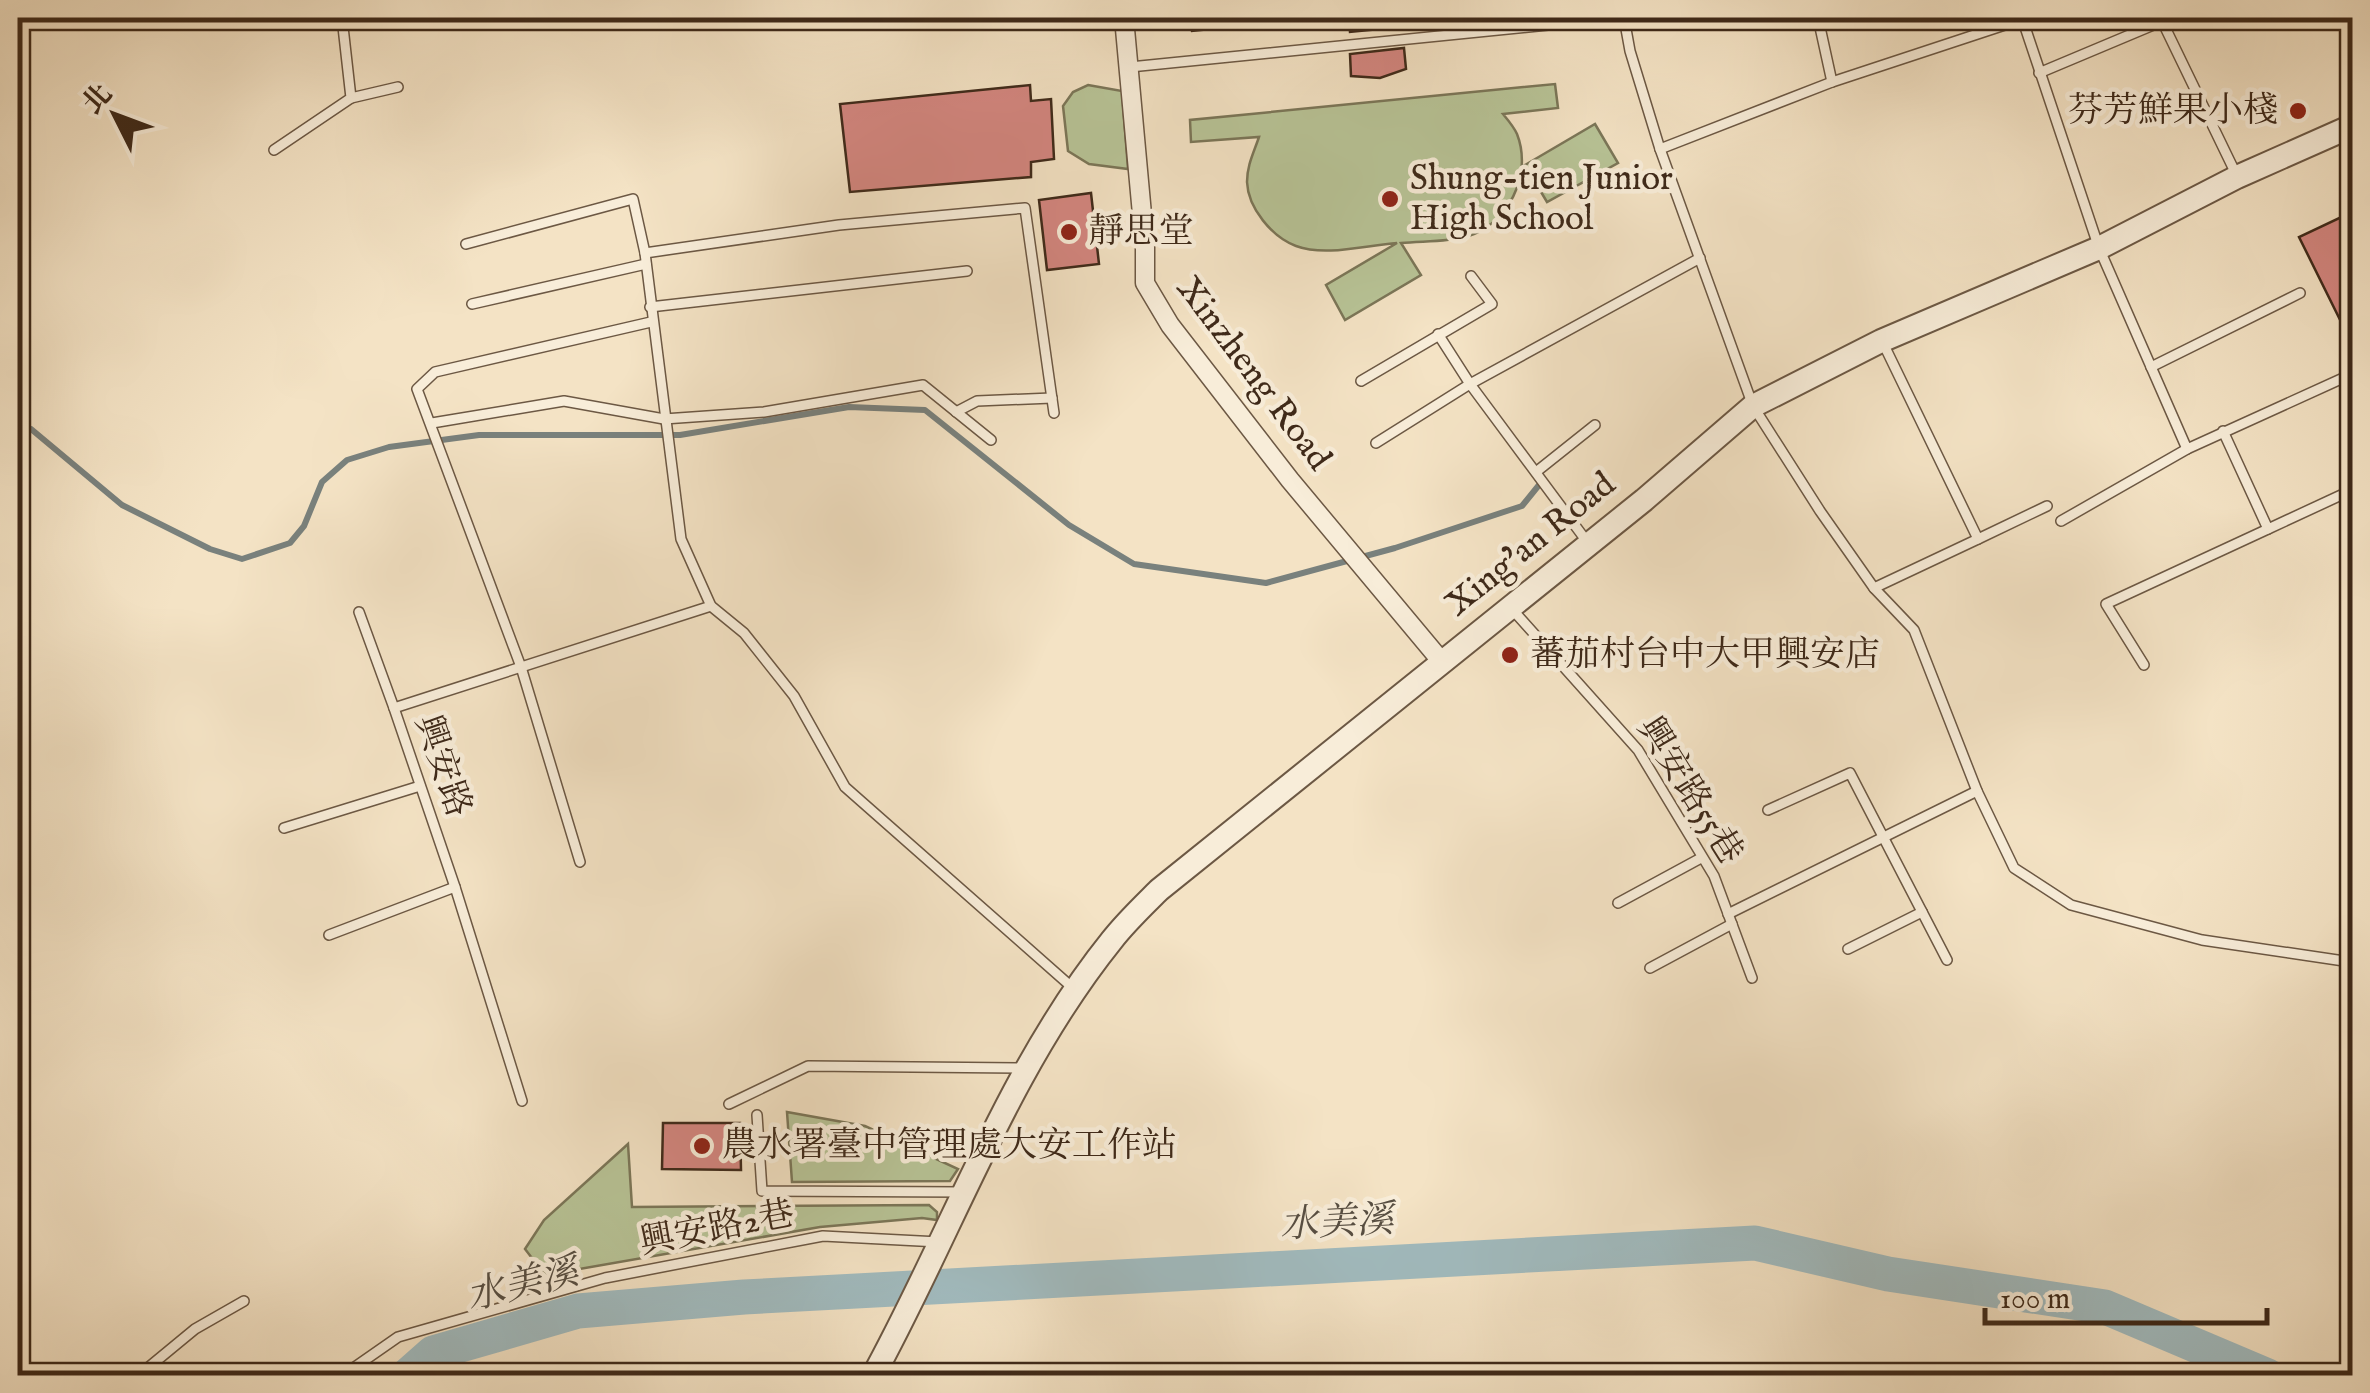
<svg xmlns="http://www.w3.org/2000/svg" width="2370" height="1393" viewBox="0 0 2370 1393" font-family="'IM FELL English','Noto Serif TC',serif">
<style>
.green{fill:#b8c497;stroke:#7b7658;stroke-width:2.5}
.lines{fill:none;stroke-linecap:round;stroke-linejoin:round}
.stream{stroke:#79817d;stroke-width:6}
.river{stroke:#a1bbbf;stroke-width:35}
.building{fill:#d48680;stroke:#3e2919;stroke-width:2.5}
.service-casing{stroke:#6c5844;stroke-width:12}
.minor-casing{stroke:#6c5844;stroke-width:21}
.tertiary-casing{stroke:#6c5844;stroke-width:26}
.service{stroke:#f8edd9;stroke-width:9}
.minor{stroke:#f8edd9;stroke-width:18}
.tertiary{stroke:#f8edd9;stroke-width:22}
.poi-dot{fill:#8f2418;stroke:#f8edd9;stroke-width:4}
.labels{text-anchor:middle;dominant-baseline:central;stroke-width:9;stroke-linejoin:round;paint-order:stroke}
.poi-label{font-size:35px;fill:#3e2919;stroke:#f8edd9;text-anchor:start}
.street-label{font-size:35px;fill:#3e2919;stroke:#f8edd9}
.water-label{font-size:38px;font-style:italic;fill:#574e42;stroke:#f8edd9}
</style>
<rect width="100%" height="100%" fill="#f4e3c5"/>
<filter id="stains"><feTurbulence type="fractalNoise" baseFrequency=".002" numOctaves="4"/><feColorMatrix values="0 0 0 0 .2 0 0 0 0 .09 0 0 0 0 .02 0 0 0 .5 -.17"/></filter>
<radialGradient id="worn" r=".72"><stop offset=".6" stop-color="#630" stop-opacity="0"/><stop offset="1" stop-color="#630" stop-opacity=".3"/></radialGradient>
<g class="green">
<path d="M1555,84l3,24 -55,6c5,6 11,13 14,20 16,41 -9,91 -51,103 -20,5 -44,4 -65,6l20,32 -76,45 -19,-35 71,-42c-31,2 -71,14 -101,3 -24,-9 -48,-38 -49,-64 0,-17 7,-30 12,-45l-68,5 -1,-22z"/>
<polygon points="1088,85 1122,91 1128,169 1089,164 1068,151 1063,106 1073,92"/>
<polygon points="1595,124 1618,163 1547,202 1525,165"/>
<polygon points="787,1112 865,1126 958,1169 950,1181 792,1182"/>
<polygon points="628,1144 632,1207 929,1205 937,1212 937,1220 922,1218 820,1227 545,1275 525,1249 544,1220"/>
</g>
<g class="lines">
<polyline class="stream" points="18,427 31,429 122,505 210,549 242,559 290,543 304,526 322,482 347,460 389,447 479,435 680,435 849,407 925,410 1069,525 1134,564 1266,583 1395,548 1522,506 1539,485"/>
<polyline class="river" points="407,1376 433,1353 578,1311 744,1297 1755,1243 1888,1274 2105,1307 2268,1376"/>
</g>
<g class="building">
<polygon points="1190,18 1221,18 1222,28 1192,31"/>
<polygon points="1349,18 1400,18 1402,27 1350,32"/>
<polygon points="1404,48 1406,69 1380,78 1351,76 1350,54"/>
<polygon points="1030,85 1031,101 1051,99 1054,159 1031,162 1031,177 850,192 840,104"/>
<polygon points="1091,193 1099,264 1047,270 1039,200"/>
<polygon points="2352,212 2352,344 2299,237"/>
<polygon points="663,1123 740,1123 741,1170 662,1169"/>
</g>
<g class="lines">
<g class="service-casing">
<g id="service">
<polyline points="1624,18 1630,51 1660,149 1753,406 1820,511 1874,588 1978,539 1883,343"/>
<polyline points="1818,18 1832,82"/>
<polyline points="2022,18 2099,248 2187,449 2352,374"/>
<polyline points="2162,21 2236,174"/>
<polyline points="1130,67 1617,18"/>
<polyline points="2039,73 2170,18"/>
<polyline points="351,98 398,87"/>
<polyline points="1660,149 1832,82 2023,19"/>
<polyline points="274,150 351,98 342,18"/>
<polyline points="466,244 633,199 645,253 681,539 711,606 744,633 794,696 845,787 1074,989"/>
<polyline points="645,253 839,225 1025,208 1054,413"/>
<polyline points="472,304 646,264"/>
<polyline points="650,307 967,271"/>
<polyline points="1438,334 1470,384 1588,543"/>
<polyline points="2151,367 2300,293"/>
<polyline points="1361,381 1492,304 1471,276"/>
<polyline points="956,412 977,401 1052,398"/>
<polyline points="432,423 564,401 664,419 764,412 923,385 991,440"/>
<polyline points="2223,431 2268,529 2352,490"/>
<polyline points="1376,443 1470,384 1700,258"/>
<polyline points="1536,472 1595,425"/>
<polyline points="2061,521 2187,449"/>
<polyline points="1978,539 2047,506"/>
<polyline points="1874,588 1914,630 1977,791 2014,868 2071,905 2202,940 2344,961 2352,958"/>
<polyline points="1511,608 1638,750 1714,876 1752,978"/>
<polyline points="359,612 394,708"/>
<polyline points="2144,665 2106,604 2268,529"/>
<polyline points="1768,810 1850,773 1947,960"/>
<polyline points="284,828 420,786"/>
<polyline points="580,862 521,667 417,389 435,372 651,322"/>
<polyline points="1618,903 1701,858"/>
<polyline points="1728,914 1977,791"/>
<polyline points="329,935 455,887"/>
<polyline points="1848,949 1922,912"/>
<polyline points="1650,968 1732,924"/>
<polyline points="522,1101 455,887 394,708 711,606"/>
<polyline points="729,1104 808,1066 1025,1068"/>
<polyline points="757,1115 762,1191 963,1192"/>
<polyline points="138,1376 195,1329 244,1301"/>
<polyline points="342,1376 398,1337 605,1278 823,1236 939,1242"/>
</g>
</g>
<g class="minor-casing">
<polyline id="minor" points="1124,18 1145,247 1145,283 1170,325 1290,480 1442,662"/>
</g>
<g class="tertiary-casing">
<path id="tertiary" d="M873,1376c79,-144 135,-307 239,-436 14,-18 31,-34 47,-50l485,-390 109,-94 128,-65 218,-93 138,-71 115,-51"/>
</g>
<use href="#service" class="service"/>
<use href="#minor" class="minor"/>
<use href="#tertiary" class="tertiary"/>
</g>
<g class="poi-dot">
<circle cx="2298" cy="111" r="10"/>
<circle cx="1390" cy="199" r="10"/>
<circle cx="1069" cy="232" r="10"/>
<circle cx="1510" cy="655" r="10"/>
<circle cx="702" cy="1146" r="10"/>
</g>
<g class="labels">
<g class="poi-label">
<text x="2278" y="111" text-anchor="end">芬芳鮮果小棧</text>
<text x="1410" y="179">Shung-tien Junior<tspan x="1410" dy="40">High School</tspan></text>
<text x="1089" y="232">靜思堂</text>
<text x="1530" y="655">蕃茄村台中大甲興安店</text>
<text x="722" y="1146">農水署臺中管理處大安工作站</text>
</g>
<g class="street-label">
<text transform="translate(1253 374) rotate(53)">Xinzheng Road</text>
<text transform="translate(1531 545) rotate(-39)">Xing’an Road</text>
<text transform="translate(442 766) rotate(71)">興安路</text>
<text transform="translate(1689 791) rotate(58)">興安路55巷</text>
<text transform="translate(717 1229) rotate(-11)">興安路2巷</text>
</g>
<g class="water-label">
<text transform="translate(1337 1224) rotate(-3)">水美溪</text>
<text transform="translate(523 1286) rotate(-14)">水美溪</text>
</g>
</g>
<rect width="2370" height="1393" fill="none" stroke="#f4e3c5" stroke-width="60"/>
<rect x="20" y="20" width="2330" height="1353" fill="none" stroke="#3e2919" stroke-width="5"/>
<rect x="30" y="30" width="2310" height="1333" fill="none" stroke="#3e2919" stroke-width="2.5"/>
<g transform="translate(115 115) rotate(312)" stroke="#f8edd9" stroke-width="8" paint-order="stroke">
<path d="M0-8L18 38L0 25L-18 38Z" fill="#3e2919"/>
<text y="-15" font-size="28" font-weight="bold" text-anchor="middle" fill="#3e2919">北</text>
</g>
<path d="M1985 1308v15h282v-15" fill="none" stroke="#3e2919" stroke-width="5"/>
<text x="2000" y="1308" font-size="30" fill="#3e2919" stroke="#f8edd9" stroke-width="8" paint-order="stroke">100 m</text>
<rect width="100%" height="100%" filter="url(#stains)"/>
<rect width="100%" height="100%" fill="url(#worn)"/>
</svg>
